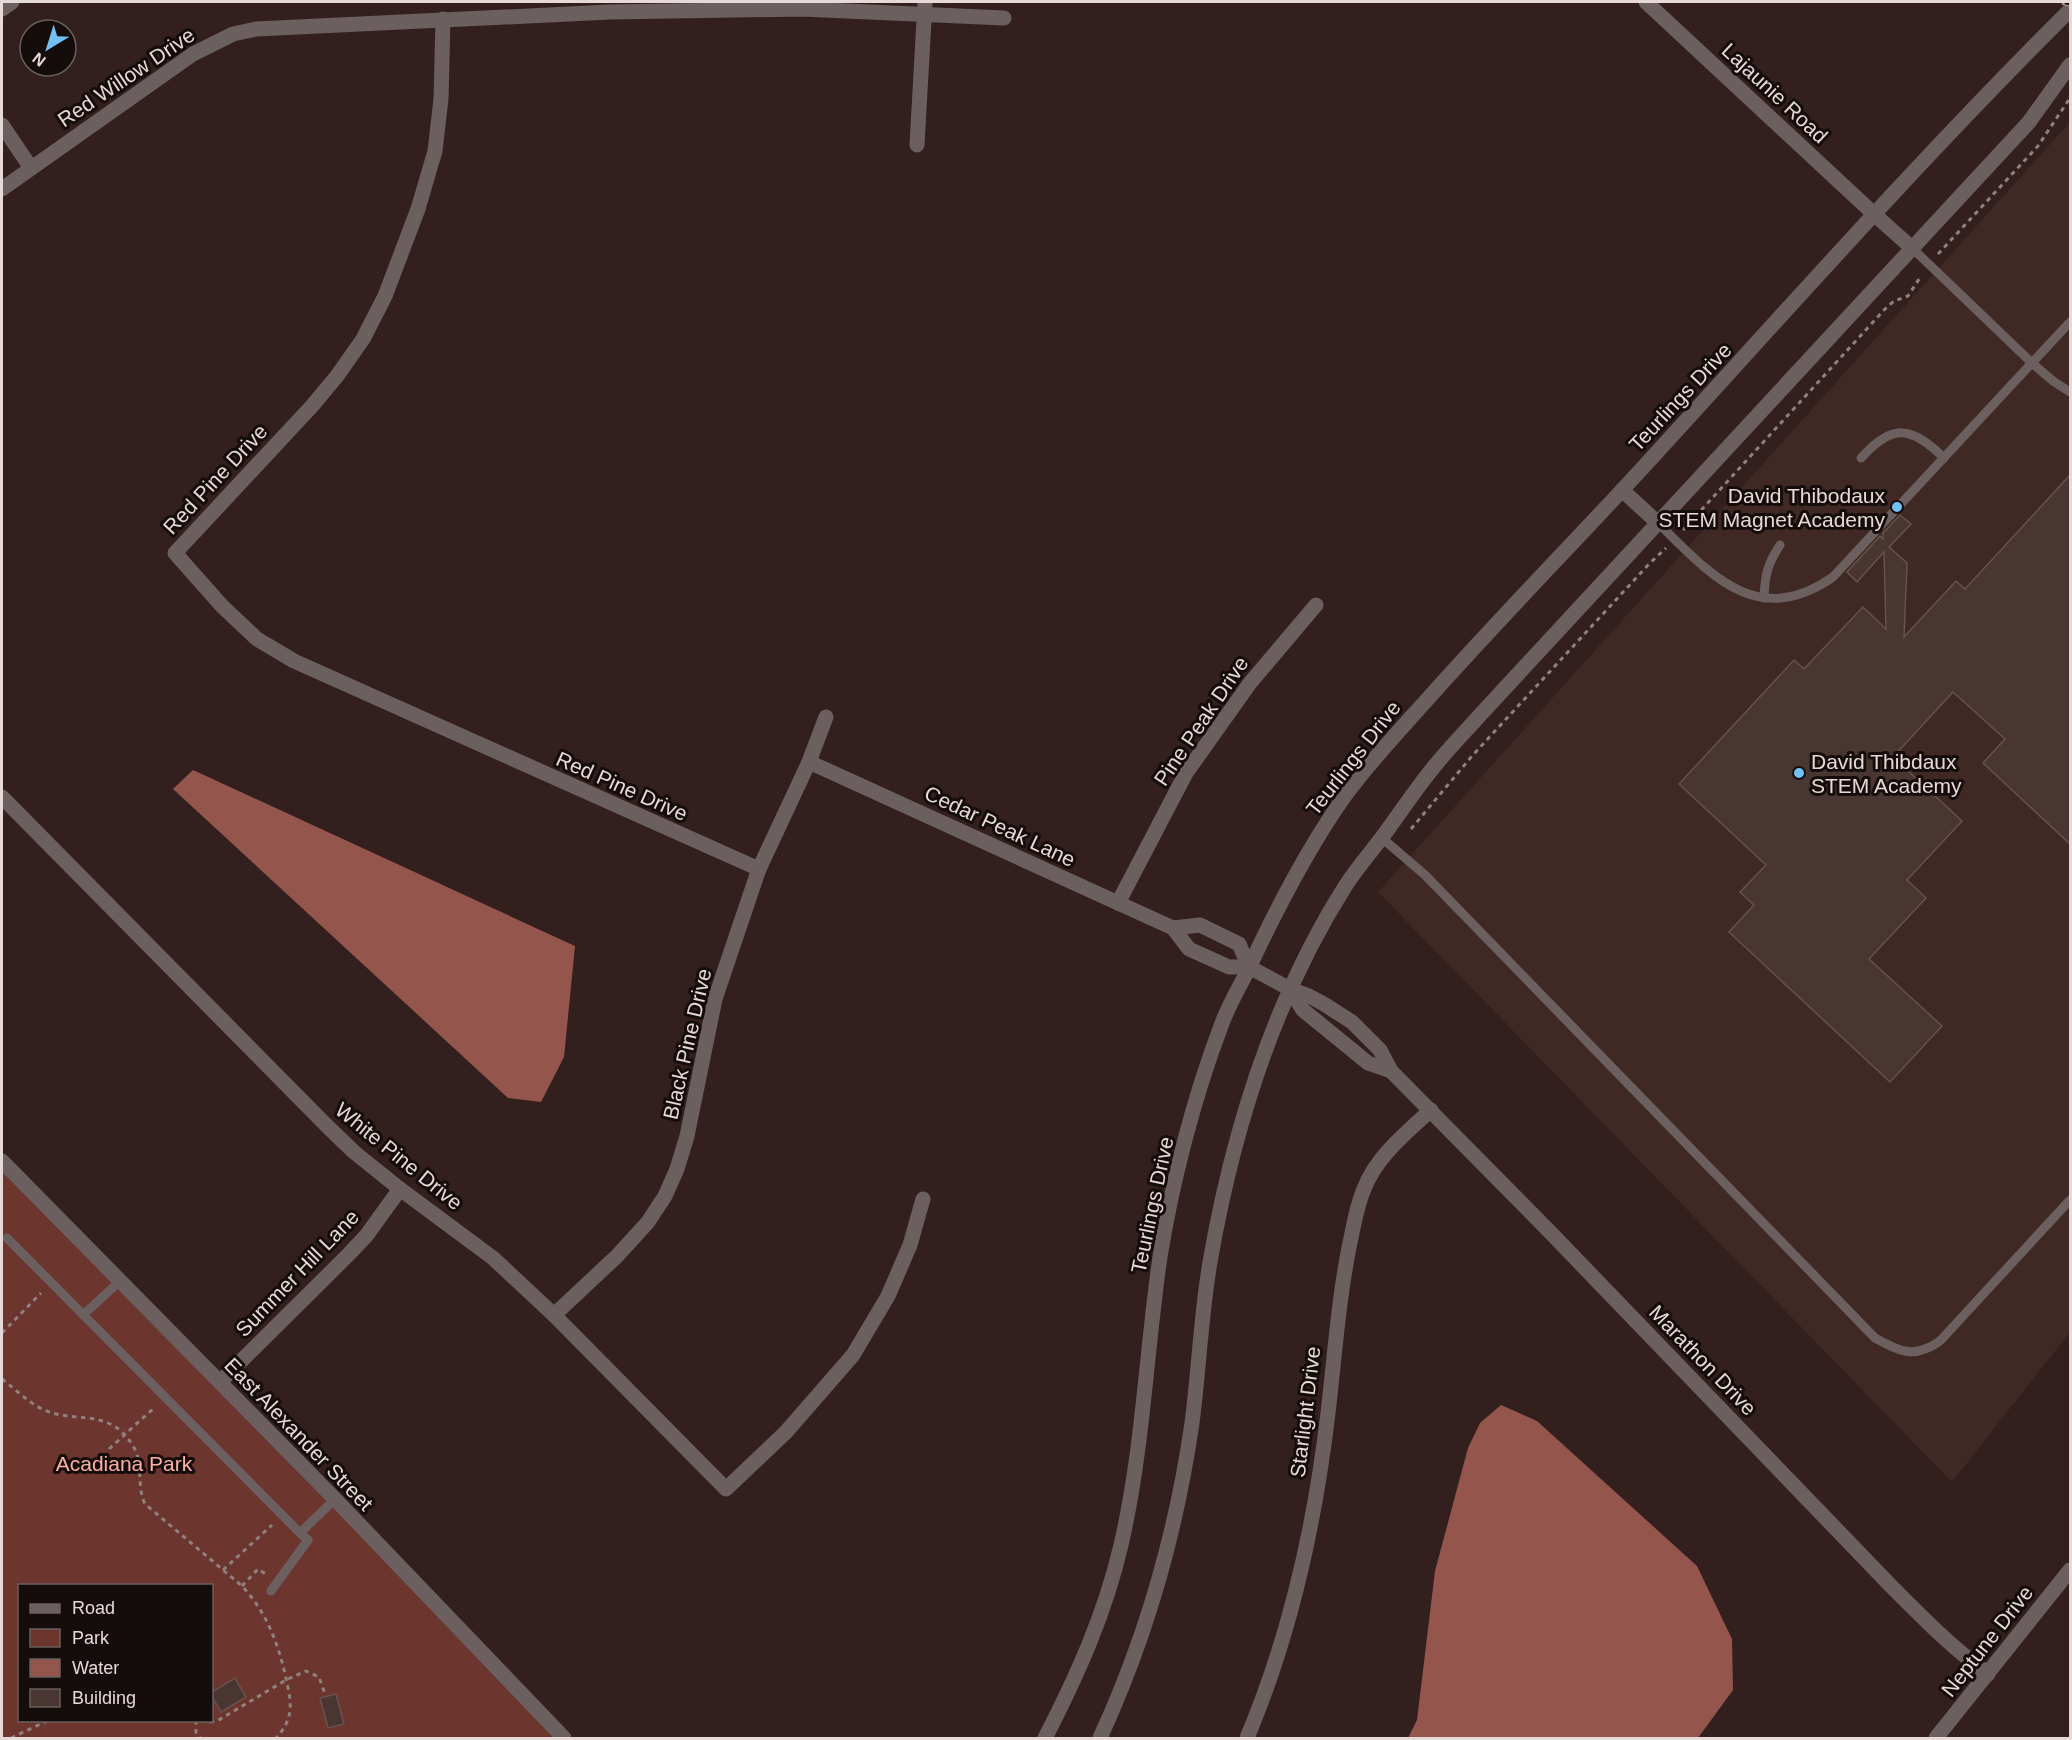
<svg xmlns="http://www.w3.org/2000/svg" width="2072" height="1740" viewBox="0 0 2072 1740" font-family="Arial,sans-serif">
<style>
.built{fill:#402824}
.green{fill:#6c352e;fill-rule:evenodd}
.water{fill:#93554c}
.building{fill:#493531;stroke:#68524e;stroke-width:1.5}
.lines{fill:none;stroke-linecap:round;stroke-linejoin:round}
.path{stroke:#90807e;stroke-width:3;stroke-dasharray:4.5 4.5;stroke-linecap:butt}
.service{stroke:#6b605f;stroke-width:9}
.minor{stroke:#6b605f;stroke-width:15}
.tertiary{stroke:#6b605f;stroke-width:15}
.rail-casing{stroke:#a49593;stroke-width:7}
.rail{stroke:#150d0b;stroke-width:4.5;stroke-dasharray:14;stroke-linecap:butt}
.poi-dot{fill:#72c1f5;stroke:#150d0b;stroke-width:2}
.labels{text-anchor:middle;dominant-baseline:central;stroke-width:6;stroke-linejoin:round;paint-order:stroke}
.street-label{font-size:21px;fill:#e6d9d7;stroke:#150d0b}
.poi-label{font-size:21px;fill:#e6d9d7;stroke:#150d0b;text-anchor:end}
.park-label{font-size:21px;fill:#fcb0a4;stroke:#150d0b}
</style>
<rect width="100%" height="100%" fill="#33201e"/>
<polygon class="built" points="2070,122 2070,1332 1952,1482 1378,892"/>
<path class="green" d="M2,1163l562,575h-562zM20,1586h192v134h-192z"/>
<g class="water">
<polygon points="193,770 575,946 564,1057 541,1102 508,1098 173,789"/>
<polygon points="1501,1405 1537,1421 1697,1566 1732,1639 1733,1690 1698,1738 1408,1738 1417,1720 1435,1571 1468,1448 1480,1423"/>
</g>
<g class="building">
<polygon points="2070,475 2070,844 1983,763 2005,739 1953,692 1893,757 1962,821 1907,880 1926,898 1869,959 1942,1026 1890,1082 1729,932 1754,905 1740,892 1766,865 1679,784 1794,660 1804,669 1863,607 1886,629 1884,552 1857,582 1847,572 1880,536 1883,539 1883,533 1900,515 1911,524 1889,547 1907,563 1904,637 1956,581 1965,589"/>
<polygon points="235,1678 246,1697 221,1712 212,1697 212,1692"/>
<polygon points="336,1694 344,1724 328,1728 320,1698"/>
</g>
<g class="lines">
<g class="path">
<polyline points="1938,254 2038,146 2070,98"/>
<polyline points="1683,530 1885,309 1894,301 1908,296 1921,276"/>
<polyline points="1411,829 1472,756 1649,564 1666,548"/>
<polyline points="2,1333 41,1293"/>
<path d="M2,1379c13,10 26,23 40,30 33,16 67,-3 91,37 11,17 3,39 12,58l97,82c25,27 36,57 44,92 2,10 5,21 4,32 -1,11 -7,21 -14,28"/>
<polyline points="109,1449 155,1407"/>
<polyline points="223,1570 272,1525"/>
<polyline points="242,1586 258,1569 267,1575"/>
<polyline points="196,1720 196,1733 200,1738"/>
<polyline points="201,1720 209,1722 217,1721 286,1680 306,1671 319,1677 325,1694"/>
<polyline points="11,1738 49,1720"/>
</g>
<g class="service">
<polyline points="1912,248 2033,364 2053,381 2070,392"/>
<path d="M1861,458c32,-35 50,-32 83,0"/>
<path d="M1658,523c52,51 99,107 175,54l237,-255"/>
<path d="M1764,598c1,-23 3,-33 16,-53"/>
<path d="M1382,838l43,37 450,463c26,14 39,21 65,3l130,-141"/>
<polyline points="7,1238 300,1533 335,1499"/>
<polyline points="83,1315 120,1281"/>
<polyline points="271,1591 308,1540 300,1533"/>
</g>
<g class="minor">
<polyline points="1646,2 1875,215"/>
<polyline points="2,9 12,2"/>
<polyline points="443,19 441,99 435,151 418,209 385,296 363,339 337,376 312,406 175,553 222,606 257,639 294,661 759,869"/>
<polyline points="2,125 31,168"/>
<polyline points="917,145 925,2"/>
<polyline points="2,189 193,54 233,34 256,29 610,12 802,9 1004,18"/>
<polyline points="809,762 1173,928 1200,925 1239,944 1249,967"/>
<polyline points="2,797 327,1126 354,1152 400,1189 493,1258 554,1315 726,1489 786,1432 853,1355 888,1296 910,1245 923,1199"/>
<polyline points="1118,903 1186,773 1250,683 1316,605"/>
<path d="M1173,928l16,21 40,18h20l41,22 19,7 15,8 28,18 28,28 11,21 159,161 341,354c31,31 61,62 97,88"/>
<polyline points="1290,989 1303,1010 1368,1063 1391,1071"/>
<polyline points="554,1315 617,1256 648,1222 665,1196 677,1169 687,1136 715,999 759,869 809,762 826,717"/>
<polyline points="220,1382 348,1255 366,1236 400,1189"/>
<path d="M1247,1738c43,-102 68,-214 81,-325 7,-60 11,-121 24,-180 3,-15 6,-30 12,-44 12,-32 42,-56 67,-79"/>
<polyline points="1936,1738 2070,1570"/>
</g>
<g class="tertiary">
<polyline points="1875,215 1912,248"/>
<polyline points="1622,490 1658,523"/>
<polyline points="2,1161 335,1499 564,1738"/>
<path d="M1045,1738c32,-62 60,-124 76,-193 22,-95 25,-192 39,-288 12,-75 34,-160 61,-231 7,-20 18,-38 27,-56 28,-60 58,-119 96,-173 24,-33 53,-64 81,-95 69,-78 142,-152 212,-228 143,-156 283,-315 433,-464"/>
<path d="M1100,1738c47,-102 76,-204 92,-315 7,-54 9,-108 18,-161 23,-132 64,-264 136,-377 11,-17 25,-33 37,-49 17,-23 32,-46 50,-68 15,-19 32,-36 48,-54l548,-592 41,-57"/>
</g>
<g class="rail-casing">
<polyline id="rail" points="2065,2 2070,3"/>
</g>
<use href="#rail" class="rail"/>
</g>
<g class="poi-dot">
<circle cx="1897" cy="507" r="6"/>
<circle cx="1799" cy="773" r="6"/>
</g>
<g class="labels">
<g class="street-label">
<text transform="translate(126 77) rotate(-34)">Red Willow Drive</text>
<text transform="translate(1775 93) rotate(43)">Lajaunie Road</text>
<text transform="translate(1680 397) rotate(-47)">Teurlings Drive</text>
<text transform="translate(215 479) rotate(-47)">Red Pine Drive</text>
<text transform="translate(1201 721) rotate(-56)">Pine Peak Drive</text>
<text transform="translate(1353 758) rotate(-52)">Teurlings Drive</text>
<text transform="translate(622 786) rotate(24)">Red Pine Drive</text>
<text transform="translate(1000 826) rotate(25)">Cedar Peak Lane</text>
<text transform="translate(687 1044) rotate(-77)">Black Pine Drive</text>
<text transform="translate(399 1156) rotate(39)">White Pine Drive</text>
<text transform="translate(1152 1205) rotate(-78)">Teurlings Drive</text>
<text transform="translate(297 1273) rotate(-46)">Summer Hill Lane</text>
<text transform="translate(1703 1360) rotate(46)">Marathon Drive</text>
<text transform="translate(1305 1412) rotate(-83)">Starlight Drive</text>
<text transform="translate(299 1434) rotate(46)">East Alexander Street</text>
<text transform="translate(1987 1641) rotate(-52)">Neptune Drive</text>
</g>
<g class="poi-label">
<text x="1885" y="495">David Thibodaux<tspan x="1885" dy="24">STEM Magnet Academy</tspan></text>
<text x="1811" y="761" text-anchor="start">David Thibdaux<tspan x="1811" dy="24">STEM Academy</tspan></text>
</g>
<g class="park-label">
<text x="124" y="1463">Acadiana Park</text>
</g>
</g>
<rect width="2072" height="1740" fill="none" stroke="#e6d9d7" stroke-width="6"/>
<rect x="18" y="1584" width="195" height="138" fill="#150d0b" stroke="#695f5d" stroke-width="1.5"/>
<rect x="30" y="1604" width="30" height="9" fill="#6b605f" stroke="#695f5d" stroke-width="1.5"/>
<text x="72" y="1614" font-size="18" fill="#e6d9d7">Road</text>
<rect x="30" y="1629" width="30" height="18" fill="#6c352e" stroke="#695f5d" stroke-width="1.5"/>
<text x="72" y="1644" font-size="18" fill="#e6d9d7">Park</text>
<rect x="30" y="1659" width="30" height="18" fill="#93554c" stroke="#695f5d" stroke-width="1.5"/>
<text x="72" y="1674" font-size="18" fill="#e6d9d7">Water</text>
<rect x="30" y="1689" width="30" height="18" fill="#493531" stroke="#695f5d" stroke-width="1.5"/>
<text x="72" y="1704" font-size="18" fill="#e6d9d7">Building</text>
<g transform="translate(48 48) rotate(218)"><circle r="28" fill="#150d0b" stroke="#695f5d" stroke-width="1.5"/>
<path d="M0-4.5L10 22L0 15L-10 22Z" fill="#72c1f5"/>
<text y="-9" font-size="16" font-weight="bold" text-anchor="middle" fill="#e6d9d7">N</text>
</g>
</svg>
